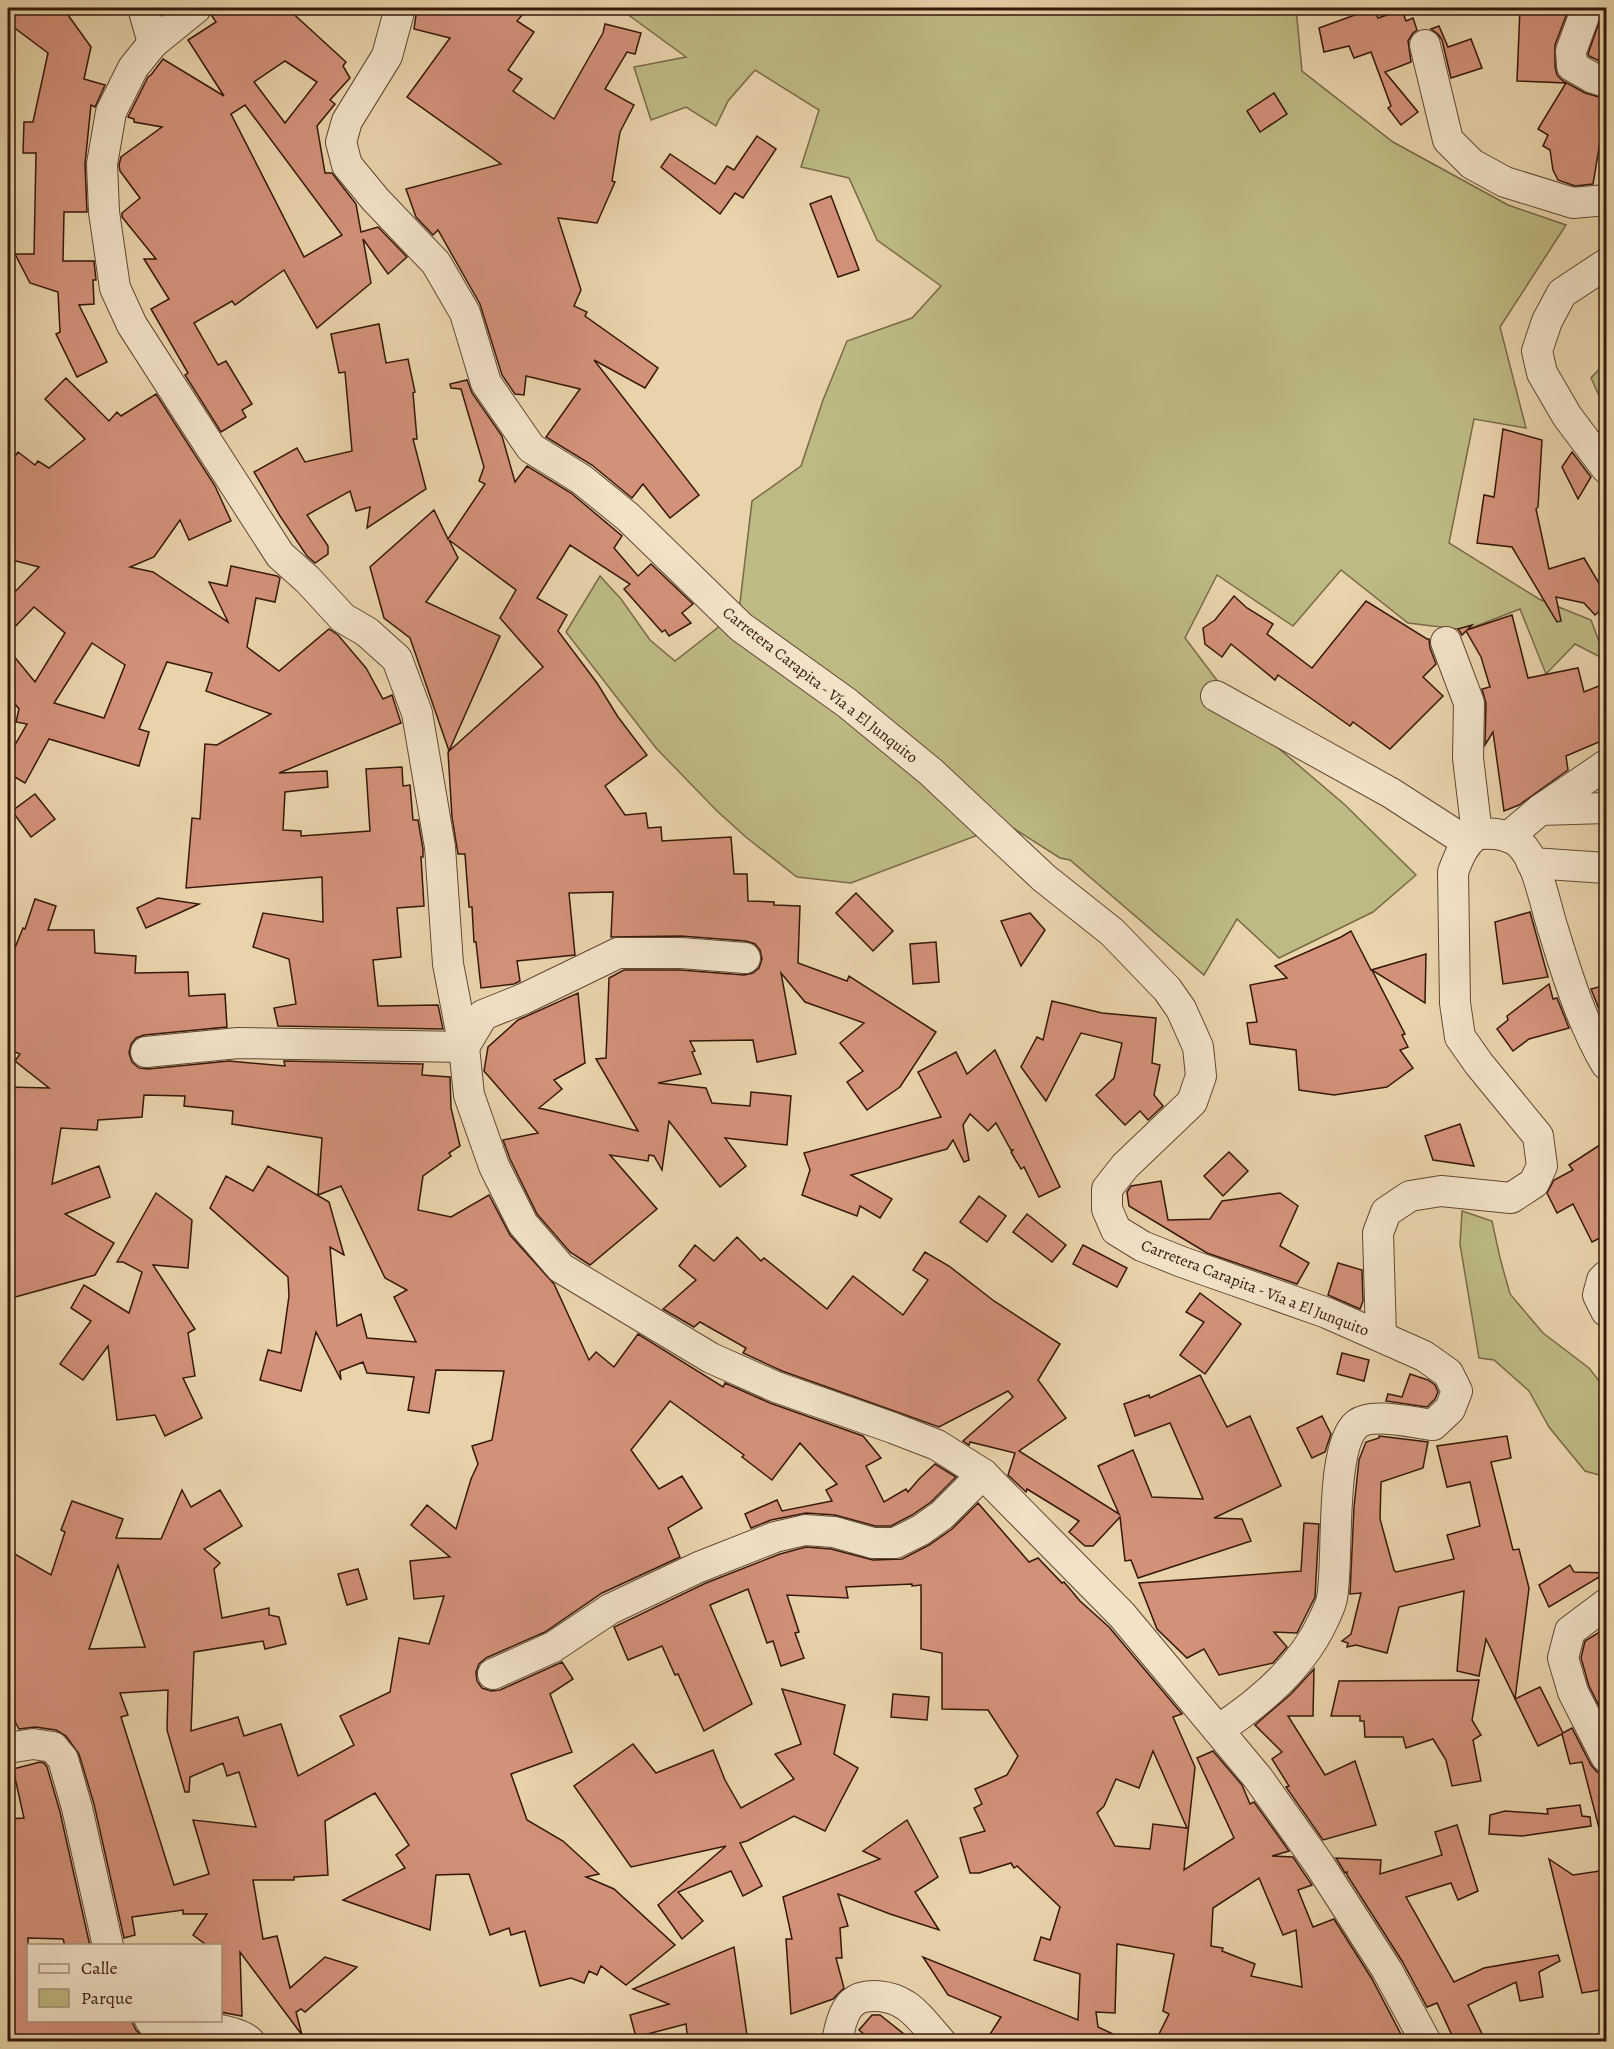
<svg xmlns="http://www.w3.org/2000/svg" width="1614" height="2049" viewBox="0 0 1614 2049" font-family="Alegreya,serif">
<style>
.green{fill:#bdba84;stroke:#7a6948;stroke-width:1.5}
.building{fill:#d39179;stroke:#36180b;stroke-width:1.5;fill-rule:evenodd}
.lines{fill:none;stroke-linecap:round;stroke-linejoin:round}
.street-casing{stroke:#634733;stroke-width:32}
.street{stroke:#f1e2c8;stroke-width:30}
.labels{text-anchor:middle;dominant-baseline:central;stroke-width:5;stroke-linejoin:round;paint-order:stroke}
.street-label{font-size:16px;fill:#36180b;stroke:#f1e2c8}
</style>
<rect width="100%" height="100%" fill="#e9d3ab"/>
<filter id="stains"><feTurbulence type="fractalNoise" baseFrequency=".00333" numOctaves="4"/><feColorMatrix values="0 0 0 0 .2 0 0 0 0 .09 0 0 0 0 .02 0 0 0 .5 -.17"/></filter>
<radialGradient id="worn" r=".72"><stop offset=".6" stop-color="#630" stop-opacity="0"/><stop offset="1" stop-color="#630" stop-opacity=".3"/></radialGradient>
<g class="green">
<polygon points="619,8 1296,8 1302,71 1393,142 1508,205 1566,225 1500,327 1526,428 1474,419 1449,543 1539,599 1591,620 1606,660 1575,644 1546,674 1520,609 1466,630 1408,623 1341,570 1293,626 1217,575 1185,638 1250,724 1344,804 1416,875 1373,912 1279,958 1237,919 1204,975 1070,860 1060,858 1007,824 851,883 797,877 747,838 717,811 656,748 566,632 600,576 621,599 650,640 675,661 739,611 752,501 801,466 823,400 847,341 912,318 941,286 877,240 849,178 801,167 819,110 755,70 728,101 716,126 686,107 651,120 634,67 686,57"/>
<polygon points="1606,362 1606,411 1591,378"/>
<polygon points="1462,1211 1492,1221 1500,1258 1510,1294 1543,1333 1589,1368 1606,1390 1606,1477 1585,1471 1549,1427 1529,1391 1494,1360 1479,1358 1460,1244"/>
</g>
<g class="building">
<polygon points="20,8 26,8 35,14 45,8 63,8 91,47 84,79 105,85 95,107 91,105 85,164 87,212 64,212 63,261 94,261 96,280 93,280 94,304 79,305 107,362 77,377 56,334 60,332 58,292 30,283 15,254 34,254 36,153 23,153 24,122 33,122 48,53 8,23"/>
<path d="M225,8h62l59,54 -3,4 7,12 -20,22 5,4 -18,22 8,47h7l24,31 5,28 17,-5 29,30 -19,17 -25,-35 8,44 -54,45 -33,-58 -49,35 -3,-4 -38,22 24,42 8,-4 26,43 -10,6 4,7 -25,15 -36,-57 3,-2 -37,-64 18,-10 -25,-40h12l-34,-42v-4l18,-15 -20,-27 -1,-6 2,-8 41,-30 -28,-5v-3l-6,-2 20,-40 3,-2 12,-16 61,37 -36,-56 28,-18 -4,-6zM285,61l32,21 -32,41 -31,-41zM245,105l97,130 -38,22 -73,-143z"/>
<polygon points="417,8 528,8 517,21 534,32 508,70 522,79 513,91 554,119 603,33 605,24 641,33 635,54 627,52 605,89 634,105 620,132 612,181 615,182 597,223 558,218 581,290 574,306 587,312 585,316 658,368 645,388 594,360 699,495 670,518 643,484 632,498 592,465 546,437 580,389 526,376 524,395 515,394 502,375 480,304 438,230 433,235 416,217 406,189 501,164 407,97 450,38 414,29"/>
<polygon points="1374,8 1378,18 1402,10 1406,21 1413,18 1417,30 1413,33 1408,41 1411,62 1385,72 1418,112 1401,125 1388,108 1391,106 1371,52 1354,58 1349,46 1324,52 1319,28"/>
<polygon points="1520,8 1569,8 1555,45 1555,67 1557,75 1563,81 1585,93 1606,99 1606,157 1600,142 1593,184 1575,186 1558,180 1553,170 1550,150 1543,146 1548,135 1538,129 1566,83 1517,81"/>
<polygon points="1604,8 1606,8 1606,64 1589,56 1588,54"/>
<polygon points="1439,26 1448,47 1471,39 1482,68 1451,78 1442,40 1438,34 1431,29"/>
<polygon points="1274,93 1287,114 1260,132 1247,111"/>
<polygon points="757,136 776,149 743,198 735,193 720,214 661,167 670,154 715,184 727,166 734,170"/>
<polygon points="831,196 859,270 838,277 810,204"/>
<polygon points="379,324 386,363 408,359 415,392 413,393 417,439 413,439 426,489 367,528 370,507 356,511 350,491 307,515 328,546 328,554 315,563 307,556 280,516 254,472 297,448 305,462 352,451 345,372 339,373 331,334"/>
<path d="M66,378l43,43 8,-9 4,4 35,-22 59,92 16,35 -42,19 -9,-20 -26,37 -24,10 23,5 75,50 -19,-40 18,4 4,-20 46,10 3,2 -5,24 -19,-4 -9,49 32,24 50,-42 9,6 28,33 17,31 9,-4 9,28 -122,50 48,-2 1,16 -43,5 -2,38 18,1v5l69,-5 -4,-62 36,-2 1,19 7,-1 3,35h5l5,29v8h-2l3,49 -27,2 4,49 -28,3 5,46 60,-1 5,24 -165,-3 -4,-18 22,-4 -7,-45 -36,-12 10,-34 60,9 -1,-45 -136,11 6,-70 8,1 5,-75 12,1 54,-31 -65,-23 6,-18 -45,-11 -28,67 10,3 -10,34 -90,-27 -24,44 -17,-10v-16l19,-33 -11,-2 3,-13 -11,-14v-46l27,33 30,-49 -31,-26 -26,27v-35l31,-32 -31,-8v-20l5,-21 -5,-4v-48l10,-14 17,13 3,-4 11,7 36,-29 -40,-40zM92,643l33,22 -21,53 -50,-15z"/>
<polygon points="467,380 472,393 502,436 515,482 527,466 571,493 622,536 614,548 638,576 651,564 693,604 682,613 691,623 669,636 665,630 662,632 624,589 630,584 570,545 537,598 567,615 558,631 597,683 618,717 647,755 605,786 625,815 646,813 648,828 661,827 662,841 731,837 734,874 747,874 748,901 774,902 774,905 800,906 798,963 847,981 849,976 936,1032 900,1087 867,1110 847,1082 863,1071 840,1043 864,1023 805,1002 781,973 796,1054 757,1062 753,1040 690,1041 695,1051 692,1052 701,1074 658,1083 706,1088 712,1103 750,1106 751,1092 791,1096 787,1145 725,1138 746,1166 720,1187 669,1121 662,1170 654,1156 649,1155 648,1161 610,1155 657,1209 590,1265 570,1252 537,1214 510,1159 503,1140 538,1133 484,1071 488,1047 518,1020 578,993 585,1063 554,1080 562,1089 539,1108 638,1131 596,1059 606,1058 609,978 624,970 680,970 744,975 753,973 759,968 762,959 760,950 755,944 746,941 681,936 611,937 613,892 569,893 575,955 517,961 520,981 514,984 481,988 476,942 474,942 472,907 469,907 465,854 458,854 452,817 448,752 543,667 500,618 516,590 449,540 458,558 426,602 500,636 449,751 410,638 384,618 370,567 434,510 448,539 485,484 479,481 484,467 461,389 451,388 450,384"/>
<polygon points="1503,429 1542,440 1538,507 1536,509 1549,569 1584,558 1606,595 1606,606 1595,615 1584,603 1556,597 1561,621 1557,622 1512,547 1477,543 1484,495 1494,497"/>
<polygon points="1572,452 1591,477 1578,499 1562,467"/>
<polygon points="1234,596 1247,608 1273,624 1267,634 1312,668 1366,601 1427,639 1429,639 1430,648 1436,664 1423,677 1443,696 1390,749 1353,722 1350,726 1278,675 1275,680 1231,644 1222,657 1205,644 1203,628 1215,620"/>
<polygon points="1512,615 1528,678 1578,668 1584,692 1606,683 1606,739 1566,756 1568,770 1519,805 1504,811 1493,732 1485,745 1486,703 1482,689 1490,687 1481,657 1466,631 1462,635 1458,629 1472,625 1467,630"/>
<polygon points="35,794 55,819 31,837 12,811"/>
<polygon points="856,893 893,931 873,951 836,913"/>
<polygon points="158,898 199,904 146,928 137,908"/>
<path d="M35,899l21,7 -8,24h46l1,23 41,3 -1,17 53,-1 1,24 36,-2 2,33 -83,8 -8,3 -5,6 -2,9 3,9 7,6 9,1 81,-8 56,5 -1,-5 139,3 -1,11 28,2 1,31 9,38 -11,7 2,3 -28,20 -5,34 33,7 38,-22 21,40 44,49 35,76 7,-8 18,15 24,-33 85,53 2,-4 45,20 93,33 18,22 -15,8 18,36 22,-13 2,3 11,-13 16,-15 21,13 -25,25 -19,13 -21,11h-16l-40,-11 -29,-2 -35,7 -20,8 -6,-14 32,-14 5,11 50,-10 -6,-11 11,-6 -37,-41 -28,37 -30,-23 2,-2 -74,-54 -39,49 28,39 23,-13 20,32 -34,20 12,29 -78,36 -57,39 -59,26 -7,6 -3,8 1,9 5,7 9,3 9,-1 62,-28 11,17 -23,15 22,58 -61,22 16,46 36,21 36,33 -13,3 28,12 61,56 -49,40 -25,-19 -4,9 -8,-4 -5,12 -13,-5 -31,8 -15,-55 -14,4 -2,-7 -19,7 -21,-61 -33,1 -6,55 -87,-30 62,-32 -9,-13 13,-10 -34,-52 -50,28 3,54 -34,2v3h-41l10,59 14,-3 13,52 35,-31 32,10 -52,45 -4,-3 -5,3 6,23 -62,-83 2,64 -22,-4v-66h-12l-15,-11 14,-21h-24v-4l-51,7 3,18 -11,3 -30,-134 -15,-50 -13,-18 -10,-6 -21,-3 -16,2 -11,-20v-159l43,25 14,-43 -4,-2 11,-29 51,18 -7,19 45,1 21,-49 9,17 29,-17 22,36 -38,23 16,14 -6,6 8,49 47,-10v7l10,2 7,27 -21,5 -2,-8 -69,11 -3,79 47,-14 6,19 37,-12 17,52 56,-31 -14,-29 50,-24 9,-54 30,6 15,-48 -30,3 -4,-38 40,-4 -39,-32 16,-20 29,24 15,-50 7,-15 -6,-18 20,-6 12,-69 -68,-1 -7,43 -21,-3 6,-33 -47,-4 -4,-11 -23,9 1,9 -25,-48 -15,59 -41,-11 8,-30 13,3 8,-57 -1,-19 -78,-69 16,-32 27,15 15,-25 61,36 15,53 -14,-8 7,79 24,-12 6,24 49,4 -22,-45 13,-7 -22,-12 -44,-92 -23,9 4,-57 -90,-14 1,-13 -49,-5 1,-10 -41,-1 -2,22 -44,3 -1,10 -36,-2 -9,56 47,-18 11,31 -45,17 49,29 -19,32 -87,24v-212l41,1 -34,-27 5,-7 -12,-5v-84l15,-37 2,1zM118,1565l27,82 -56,2zM168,1690l-1,40 18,62h4l1,-15 33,-14 4,13 12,-4 17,55 -63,-7 16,54 -35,11 -53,-168 7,-2 -8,-22z"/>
<polygon points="1530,912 1548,977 1503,984 1495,922"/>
<polygon points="1030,913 1045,930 1021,966 1001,921"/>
<polygon points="1351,931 1371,970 1426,954 1425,1003 1372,970 1405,1034 1402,1035 1408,1047 1400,1050 1413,1068 1387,1087 1334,1095 1299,1090 1296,1050 1250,1044 1247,1023 1257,1022 1250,985 1287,978 1275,966 1341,937"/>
<polygon points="936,942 939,982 913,984 910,944"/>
<polygon points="1549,984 1553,999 1557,998 1569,1028 1529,1039 1513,1051 1497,1029 1508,1020 1507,1016"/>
<polygon points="1606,985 1606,1018 1603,1019 1591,989"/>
<polygon points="1052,1001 1102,1013 1156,1018 1152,1063 1160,1065 1154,1095 1163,1106 1148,1120 1140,1111 1125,1125 1096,1095 1114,1078 1122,1043 1081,1033 1046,1101 1021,1067 1037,1037 1043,1040"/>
<polygon points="995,1050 1060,1187 1039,1197 1024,1167 1021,1169 1011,1152 1013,1150 1011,1150 996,1123 988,1131 970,1114 963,1125 969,1160 964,1162 953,1140 947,1149 851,1175 892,1199 880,1218 860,1206 857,1216 802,1195 810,1170 804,1153 941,1117 918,1072 956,1052 967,1074"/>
<polygon points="1460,1124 1474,1166 1433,1160 1425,1136"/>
<polygon points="1606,1141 1606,1235 1592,1242 1573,1204 1557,1213 1547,1193 1554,1180 1573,1170 1569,1165"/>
<polygon points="1229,1152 1248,1171 1223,1196 1204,1176"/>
<polygon points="1161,1181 1168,1220 1210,1219 1222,1201 1280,1193 1298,1206 1280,1246 1309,1263 1297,1284 1207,1253 1129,1206 1127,1192 1131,1186"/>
<polygon points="156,1193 192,1220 188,1268 153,1265 195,1329 188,1333 195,1376 183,1378 202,1418 165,1436 155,1415 117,1420 108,1346 83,1380 60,1364 91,1321 71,1308 84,1285 129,1313 142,1272 123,1262 117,1262"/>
<polygon points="979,1196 1006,1216 987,1242 960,1222"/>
<polygon points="1027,1214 1066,1245 1052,1262 1013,1232"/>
<polygon points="737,1237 761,1261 764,1258 827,1309 853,1276 903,1315 928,1280 913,1270 925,1252 949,1266 994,1301 1060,1344 1038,1380 1066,1418 1019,1451 1119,1514 1098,1466 1133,1450 1152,1497 1203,1499 1170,1423 1135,1436 1124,1404 1149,1395 1150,1398 1200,1375 1227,1427 1250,1416 1281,1486 1214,1518 1242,1519 1251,1541 1138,1578 1131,1560 1125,1561 1120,1517 1093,1546 1085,1546 1069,1532 1079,1521 1027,1489 1026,1492 1008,1475 1015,1453 970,1442 969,1445 963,1441 1013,1397 1008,1391 939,1427 782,1371 743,1353 746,1348 700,1322 694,1327 663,1309 696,1280 679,1266 695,1245 714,1261"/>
<polygon points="1083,1245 1127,1268 1117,1287 1073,1264"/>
<polygon points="1338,1263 1362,1270 1363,1301 1360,1309 1328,1295"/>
<polygon points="1200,1293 1241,1324 1205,1374 1180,1355 1204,1322 1186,1312"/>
<polygon points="1342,1353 1369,1360 1364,1381 1337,1374"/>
<polygon points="1410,1374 1428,1380 1435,1385 1438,1392 1435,1399 1427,1407 1386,1401 1388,1394 1402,1397"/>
<polygon points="1322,1416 1331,1434 1325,1452 1312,1458 1297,1428"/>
<polygon points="1379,1436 1428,1442 1423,1468 1381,1482 1380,1519 1394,1570 1396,1572 1454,1559 1447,1535 1480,1526 1470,1482 1447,1487 1437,1446 1507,1436 1511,1458 1491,1462 1513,1550 1519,1549 1529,1588 1515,1699 1540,1687 1563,1733 1572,1728 1591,1765 1597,1772 1606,1774 1606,1827 1599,1828 1582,1762 1570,1764 1562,1734 1538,1746 1486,1639 1479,1676 1457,1671 1464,1591 1399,1607 1387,1653 1356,1645 1347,1647 1348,1643 1342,1641 1351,1634 1361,1593 1350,1594 1354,1507 1359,1460 1366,1442 1379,1438"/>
<path d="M978,1503l51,59 9,-4 24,25 2,-1 16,19 29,26 73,87 -9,3 22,50 -11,103 50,-32 -37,-80 16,-7 29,34 8,19 4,-2 35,49 -17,5 21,1 19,28 -14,5 15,37 21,-8 38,60 33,63h-250l14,-28 -6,-3 11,-57 -57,-10 -2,69 -19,-1 2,15 32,15h-145l16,-25 -53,-22 -25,-38 155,63 2,-46 -46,-14 7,-23 9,3 10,-33 -43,-41 -3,2 -3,-5 -32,10h-9l-10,-35 25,-7 -11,-23 8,-4 -7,-15 32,-14 11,-19 -30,-46 -46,-1v-56l-21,-4v-64l-9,1v-2l-66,3 2,11 -61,-3 12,37 -4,1 9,25 -23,8 -8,-25 -6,2 -19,-54 -38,16 42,99 -48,27 -26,-57 -3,1 -13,-29 -34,14 -14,-33 92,-44 74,-29 26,-7 25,2 42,11 29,-1 27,-14 23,-16zM1153,1751l34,77 -34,-4 -3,25 -35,-3 -18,-33 7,-7 12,-27 23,9zM1259,1878l24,57 13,-5 6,57 -51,-11 4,-12 -33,-13 1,-3 -12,-2 2,-38z"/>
<polygon points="1304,1523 1319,1524 1315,1597 1297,1633 1274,1632 1287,1647 1273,1663 1219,1675 1204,1649 1187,1658 1157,1629 1139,1583 1301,1571"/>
<polygon points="1570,1565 1574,1572 1606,1573 1549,1607 1539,1585"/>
<polygon points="358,1569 367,1599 347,1605 338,1574"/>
<polygon points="1606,1628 1606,1720 1589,1686 1581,1658 1585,1641"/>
<polygon points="1314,1669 1313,1716 1288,1716 1325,1775 1355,1761 1376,1825 1323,1840 1286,1787 1289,1786 1272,1759 1282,1752 1255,1725 1291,1694"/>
<polygon points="1479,1680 1472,1720 1481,1735 1473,1740 1481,1781 1452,1786 1446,1760 1433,1739 1406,1748 1403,1737 1365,1737 1364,1721 1360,1721 1360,1716 1331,1716 1339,1681"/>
<polygon points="782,1689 845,1705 834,1754 858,1768 825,1831 794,1816 747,1841 740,1843 762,1886 743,1896 731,1871 678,1892 703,1921 682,1939 658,1905 726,1846 631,1867 574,1786 633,1744 656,1773 713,1750 725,1780 741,1808 794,1779 775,1754 801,1744"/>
<polygon points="893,1694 929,1697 927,1720 891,1717"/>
<polygon points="40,1762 44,1763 47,1767 60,1812 90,1946 65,1946 63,1939 28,1938 28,2020 131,2020 136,2030 145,2039 164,2042 8,2042 8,1819 24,1818 13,1769"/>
<polygon points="1580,1805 1582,1816 1590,1817 1591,1826 1522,1836 1489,1834 1490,1815 1505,1811 1548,1814 1547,1809"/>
<polygon points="907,1820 938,1877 915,1892 939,1930 890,1914 838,1894 848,1926 840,1928 842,1958 836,1958 844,1988 833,1999 791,2014 786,1939 792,1939 783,1897 880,1859 863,1851"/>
<polygon points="1457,1825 1478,1891 1458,1900 1451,1883 1406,1897 1454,1982 1484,1968 1558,1955 1560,1961 1539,1972 1543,1997 1520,2001 1516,1982 1468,2005 1486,2042 1455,2042 1437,2003 1427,2007 1402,1961 1347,1875 1347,1872 1345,1873 1336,1858 1381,1860 1380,1874 1442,1855 1435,1832"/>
<polygon points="1549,1859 1573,1875 1606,1870 1606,1989 1582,1993"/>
<polygon points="734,1947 748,2042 688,2042 686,2024 636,2037 630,2015 669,2004 633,1989"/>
<polygon points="872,2015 880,2015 914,2042 873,2042 859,2030"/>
</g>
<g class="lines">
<g class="street-casing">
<g id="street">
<polyline points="143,8 153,43"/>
<polyline points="196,8 153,43 133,68 111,112 102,164 104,212 115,288 132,325 280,555 308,580 343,618 367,632 397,659 417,713 440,847 448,964 464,1047 469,1095 494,1166 523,1224 561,1268 711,1358 776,1387 893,1428 937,1445 983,1474 1122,1615 1258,1778 1319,1864 1387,1970 1426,2042"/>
<path d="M400,8l-13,48 -40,65 -6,21 6,23 28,34 61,64 29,50 21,70 45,65 50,31 47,38 113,110 106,76 84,69 113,106 68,54 55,57 14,20 17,38 3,29 -9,26 -67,64 -18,23v20l9,21 26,16 40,16 145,51 97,43 24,17 9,18 -7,18 -17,16c-18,-2 -61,-13 -76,-1 -28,23 -18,137 -25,174 -1,7 -5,14 -8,21 -21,47 -63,83 -106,111"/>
<polyline points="1587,8 1571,51 1572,66 1593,78 1606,82"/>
<polyline points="1425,45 1448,140 1472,164 1505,182 1573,203 1606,200"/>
<polyline points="1606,264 1562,293 1547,321 1537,351 1542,373 1567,416 1606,468"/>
<polyline points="1216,696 1391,793 1467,842"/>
<polyline points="1540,810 1606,808"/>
<path d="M1477,834c14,-1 32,-1 43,10 18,17 25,61 33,85 14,46 29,94 53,135"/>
<polyline points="1508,837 1540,810 1606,765"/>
<polyline points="1532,863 1606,868"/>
<polyline points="146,1052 238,1043 464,1047 483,1015 523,999 618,953 681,953 745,958"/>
<polyline points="1606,1276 1602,1280 1598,1295 1606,1311"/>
<path d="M1381,1336l-3,-103 8,-21 24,-16 31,-5 70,7 23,-15 8,-17 -4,-30 -59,-72 -19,-27 -5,-34 -2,-131c6,-16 10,-27 24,-38l-9,-76 1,-55 -23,-61"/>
<polyline points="1606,1604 1570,1631 1563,1658 1573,1692 1606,1757"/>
<polyline points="493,1674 553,1647 610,1609 699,1567 775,1537 805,1530 834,1532 873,1543 895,1543 921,1530 942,1515 983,1474"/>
<polyline points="8,1748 33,1744 53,1747 63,1759 77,1808 108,1946"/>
<path d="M150,2020l3,4c20,0 85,3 97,18"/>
<path d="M837,2042c2,-12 6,-31 15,-39 13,-12 40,-7 53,2 12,7 26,26 36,37"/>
</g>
</g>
<use href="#street" class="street"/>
</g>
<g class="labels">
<g class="street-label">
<text transform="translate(820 685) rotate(38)">Carretera Carapita - Vía a El Junquito</text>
<text transform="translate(1255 1288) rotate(21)">Carretera Carapita - Vía a El Junquito</text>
</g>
</g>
<rect width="1614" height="2049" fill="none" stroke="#e9d3ab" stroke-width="30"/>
<rect x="9" y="9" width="1596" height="2031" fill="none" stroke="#36180b" stroke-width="3"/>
<rect x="15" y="15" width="1584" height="2019" fill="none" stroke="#36180b" stroke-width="1.5"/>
<rect x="27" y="1944" width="195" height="78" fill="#f1e2c8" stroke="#a6917c" stroke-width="1.5"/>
<rect x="39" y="1964" width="30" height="9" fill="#f1e2c8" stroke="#a6917c" stroke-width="1.5"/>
<text x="81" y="1974" font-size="18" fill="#36180b">Calle</text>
<rect x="39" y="1989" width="30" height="18" fill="#bdba84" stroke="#a6917c" stroke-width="1.5"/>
<text x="81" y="2004" font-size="18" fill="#36180b">Parque</text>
<rect width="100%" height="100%" filter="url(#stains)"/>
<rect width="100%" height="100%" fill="url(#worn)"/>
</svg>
